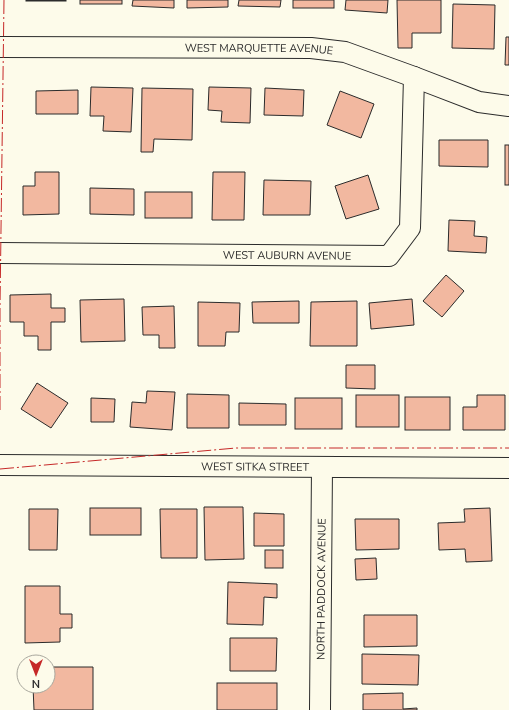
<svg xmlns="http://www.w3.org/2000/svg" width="509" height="710" viewBox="0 0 509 710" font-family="'Nunito Sans',sans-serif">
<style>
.building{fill:#f2b8a0;stroke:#2b2b2b}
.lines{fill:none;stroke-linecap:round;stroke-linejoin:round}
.minor-casing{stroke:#2b2b2b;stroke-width:22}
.minor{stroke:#fdfbea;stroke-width:20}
.power{stroke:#c62828;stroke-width:1;stroke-dasharray:14 3 2 3;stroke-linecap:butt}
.labels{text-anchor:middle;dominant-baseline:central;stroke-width:3;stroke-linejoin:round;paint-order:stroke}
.street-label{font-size:11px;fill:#2b2b2b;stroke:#fdfbea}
</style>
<rect width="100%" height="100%" fill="#fdfbea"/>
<g class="building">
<rect x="26" y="0" width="40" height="1"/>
<rect x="80" y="0" width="42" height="4"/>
<polygon points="133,0 174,0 174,8 132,6"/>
<polygon points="187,0 228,0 228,7 187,8"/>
<polygon points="239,0 281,0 280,7 238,6"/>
<rect x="293" y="0" width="41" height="8"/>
<polygon points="346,0 388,0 387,13 345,10"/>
<polygon points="397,0 441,0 441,33 412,33 412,48 398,48"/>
<polygon points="453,4 495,5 494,49 452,48"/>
<polygon points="506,37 509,37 509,65 505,65"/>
<polygon points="91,87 133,88 131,132 103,131 104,116 90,116"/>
<polygon points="209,87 251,88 250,123 221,122 222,111 208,110"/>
<polygon points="142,88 193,89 192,140 154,139 153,152 141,152"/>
<polygon points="265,88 304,90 303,116 264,115"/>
<polygon points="78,90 78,114 36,114 36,91"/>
<polygon points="340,91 374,104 361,138 327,125"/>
<polygon points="439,140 488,140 488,167 439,166"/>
<rect x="505" y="145" width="4" height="40"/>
<polygon points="35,172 59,172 59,214 23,215 23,186 35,186"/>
<polygon points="213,172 245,172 244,220 212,220"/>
<polygon points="368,175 379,209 346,219 335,186"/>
<polygon points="264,180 311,181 310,215 263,215"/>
<polygon points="90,188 134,189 134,215 90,214"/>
<rect x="145" y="192" width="47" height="26"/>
<polygon points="449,220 475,221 474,236 487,237 486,253 448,251"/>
<polygon points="446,275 464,291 442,317 423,301"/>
<polygon points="51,294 51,308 65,308 65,322 51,322 51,350 38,350 38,336 24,336 24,322 10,322 10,295"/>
<polygon points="124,299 125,341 81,342 80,300"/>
<polygon points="412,299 414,325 371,329 369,303"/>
<polygon points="299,301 299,323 253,323 252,302"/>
<polygon points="357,301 357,346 310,346 311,302"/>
<polygon points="198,302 240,303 239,332 226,332 225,346 198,346"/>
<polygon points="174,306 175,348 159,348 159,335 143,335 142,307"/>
<polygon points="346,365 375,365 375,389 346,388"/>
<polygon points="37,383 68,403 51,428 21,409"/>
<polygon points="147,391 175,392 172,430 130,427 132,402 146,403"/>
<polygon points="187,394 229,395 229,428 187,428"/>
<rect x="356" y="395" width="43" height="32"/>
<polygon points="477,395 505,395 505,430 463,430 463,407 477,407"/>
<rect x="405" y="397" width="45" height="33"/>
<polygon points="91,398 115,399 114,422 91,422"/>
<rect x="295" y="398" width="47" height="31"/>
<polygon points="239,403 286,404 286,425 239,425"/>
<polygon points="204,507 243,507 244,559 205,560"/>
<rect x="90" y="508" width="51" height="27"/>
<polygon points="490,508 492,561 466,562 465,549 439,550 438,523 465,522 464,509"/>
<polygon points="29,509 58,509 57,550 29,550"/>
<polygon points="160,509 197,509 197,558 161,558"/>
<polygon points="254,513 284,514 284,546 254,546"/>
<polygon points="355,519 399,519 399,549 356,550"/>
<rect x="265" y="550" width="18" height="18"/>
<polygon points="376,558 377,579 356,580 355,559"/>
<polygon points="228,582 277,584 277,598 264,597 263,625 227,624"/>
<polygon points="25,586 60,586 60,614 72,614 72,628 60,628 60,642 25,643"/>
<polygon points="364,615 417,615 417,646 364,647"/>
<polygon points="230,638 277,638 276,671 230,671"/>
<polygon points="362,654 419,655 418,685 362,684"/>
<polygon points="48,667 93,667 93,710 34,710 33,686 48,686"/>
<rect x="217" y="683" width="60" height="27"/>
<polygon points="403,693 403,709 417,708 417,710 363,710 363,694"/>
</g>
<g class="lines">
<g class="minor-casing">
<g id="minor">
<path id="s1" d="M0,47l311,1 34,4 69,25 65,25 30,4"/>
<path id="s2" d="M0,253l389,3 21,-28 4,-151"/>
<path id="s3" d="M0,465l509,3"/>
<path id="s4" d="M320,710l2,-243"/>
</g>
</g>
<use href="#minor" class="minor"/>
<g class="power">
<polyline points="0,410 0,307 4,0"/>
<polyline points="0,469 236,448 509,448"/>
</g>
</g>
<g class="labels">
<g class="street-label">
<text stroke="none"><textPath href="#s1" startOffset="259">WEST MARQUETTE AVENUE</textPath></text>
<text stroke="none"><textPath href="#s2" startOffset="287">WEST AUBURN AVENUE</textPath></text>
<text stroke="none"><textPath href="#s3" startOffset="255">WEST SITKA STREET</textPath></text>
<text stroke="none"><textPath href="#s4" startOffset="121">NORTH PADDOCK AVENUE</textPath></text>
</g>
</g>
<g transform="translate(36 674) rotate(180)"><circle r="19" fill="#fdfbea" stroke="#a9a89e"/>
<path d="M0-3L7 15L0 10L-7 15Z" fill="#c62828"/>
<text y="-6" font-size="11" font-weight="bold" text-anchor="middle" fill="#2b2b2b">N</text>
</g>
</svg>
